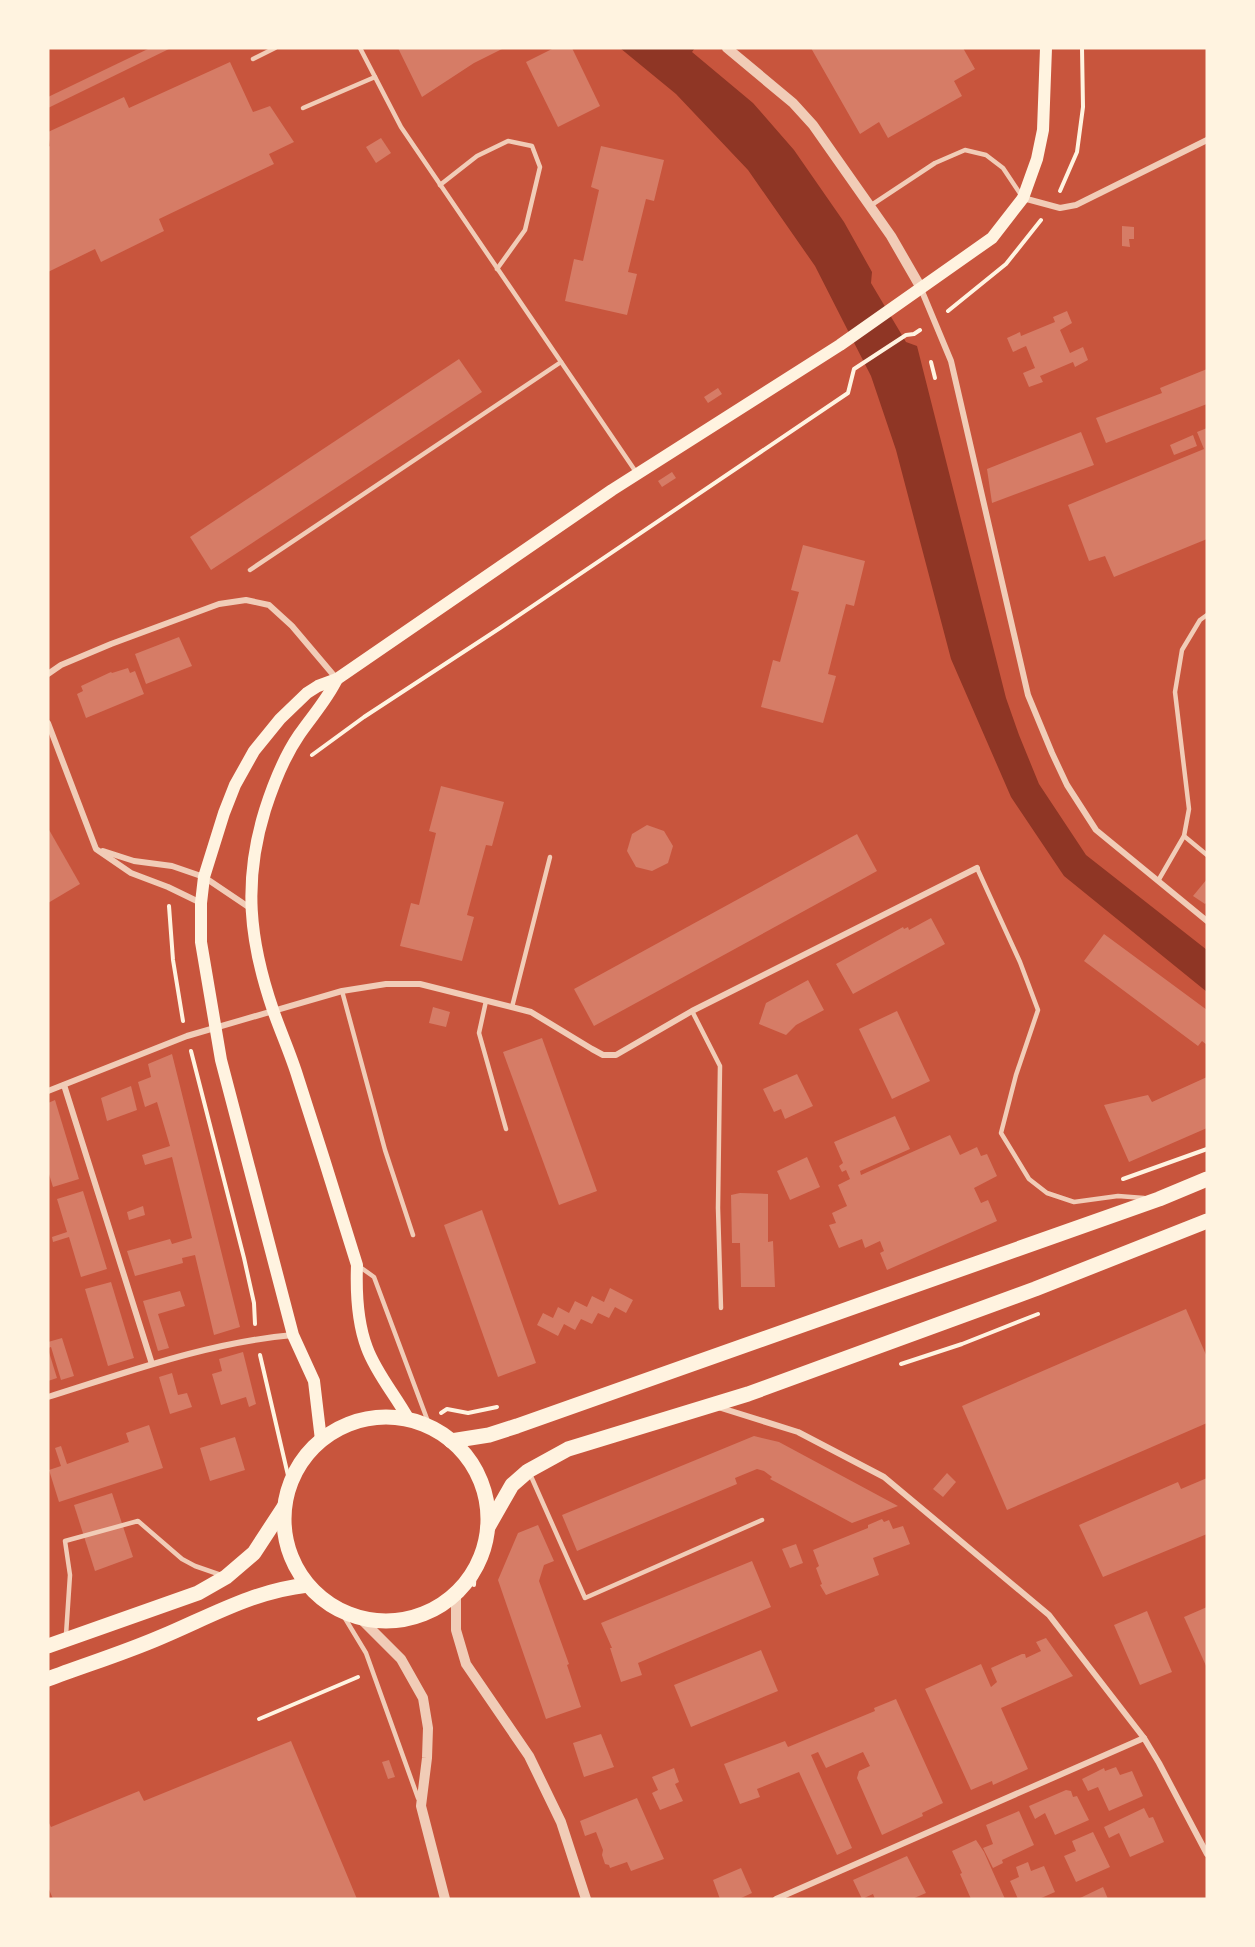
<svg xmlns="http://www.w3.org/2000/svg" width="1255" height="1947" viewBox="0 0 1255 1947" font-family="Roboto,sans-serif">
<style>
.water{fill:#8f3625}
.building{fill:#d67c66}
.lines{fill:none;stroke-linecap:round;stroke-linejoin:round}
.path{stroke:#fff3e0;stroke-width:4}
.service{stroke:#f1ccb7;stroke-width:4.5}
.minor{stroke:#f1ccb7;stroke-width:6}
.tertiary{stroke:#f1ccb7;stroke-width:10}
.secondary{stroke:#fff3e0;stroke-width:12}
.primary{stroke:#fff3e0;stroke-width:15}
</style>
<rect width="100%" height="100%" fill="#c8553d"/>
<polygon class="water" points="620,48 695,48 692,52 753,103 794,150 844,222 872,272 871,283 906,342 917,346 1006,698 1019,735 1039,784 1086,855 1207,950 1207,992 1064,876 1011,797 951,659 896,450 871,376 815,266 748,170 676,94"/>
<g class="building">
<polygon points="150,48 171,48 48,108 48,97"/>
<polygon points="398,48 504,48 474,63 422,97"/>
<polygon points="554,48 572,48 600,106 558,127 526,62"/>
<polygon points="811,48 963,48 975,69 954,81 962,96 888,138 879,122 860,134"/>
<polygon points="230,62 253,112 270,106 294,142 269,154 274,164 159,219 164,231 101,262 95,249 48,272 48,147 50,146 48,132 124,97 129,108"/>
<polygon points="381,138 391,153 376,163 366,147"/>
<polygon points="601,146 664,160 654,201 646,199 628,272 637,274 627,315 565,301 574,259 583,261 599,190 591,187"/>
<polygon points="1122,226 1134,227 1134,239 1129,239 1130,247 1122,246"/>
<polygon points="1067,311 1072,323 1060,330 1070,353 1083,347 1088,360 1075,367 1073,362 1040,376 1043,382 1029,387 1023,373 1035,368 1026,346 1013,352 1007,338 1020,332 1021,336 1055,322 1053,317"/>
<polygon points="459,359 482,392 211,570 190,537"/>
<polygon points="1207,369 1207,404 1106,443 1096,418 1162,393 1160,388"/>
<polygon points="718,388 722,394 708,403 704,397"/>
<polygon points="1207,428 1207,539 1114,577 1105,556 1089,561 1068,505 1204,449 1197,432"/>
<polygon points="1081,432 1094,465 992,503 987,469"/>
<polygon points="1193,435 1197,446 1174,455 1170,445"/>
<polygon points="672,472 676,478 662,487 658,481"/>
<polygon points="803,545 865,561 854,606 846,604 828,674 836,676 823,723 761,707 773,660 780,662 799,592 791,590"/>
<polygon points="179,637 192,666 146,684 135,654"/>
<polygon points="128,668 130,673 135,671 144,694 86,718 77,694 83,691 81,686 111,672 112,673"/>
<polygon points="441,786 504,802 492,846 486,845 467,915 474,917 462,961 400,946 411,903 419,905 436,833 429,831"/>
<polygon points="647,825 664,831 673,846 668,863 652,871 636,867 627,851 632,834"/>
<polygon points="48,828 80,884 48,903"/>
<polygon points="857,834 877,871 594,1026 574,989"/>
<polygon points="1207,879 1207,902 1205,904 1193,896"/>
<polygon points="931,918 945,944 853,994 836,964 903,927 904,929 908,927 909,930"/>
<polygon points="1104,934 1207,1010 1207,1045 1202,1041 1198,1046 1084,961"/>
<polygon points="808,980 824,1010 796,1025 786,1035 759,1024 766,1003"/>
<polygon points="433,1007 450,1012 446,1027 429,1023"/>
<polygon points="897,1011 930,1081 892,1099 859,1029"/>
<polygon points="542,1038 597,1191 559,1205 503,1052"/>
<polygon points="172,1054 240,1327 214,1335 195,1255 182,1258 183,1263 135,1276 127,1251 170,1239 172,1244 192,1238 172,1157 145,1165 142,1155 170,1146 157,1102 145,1107 138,1082 151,1077 148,1064"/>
<polygon points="797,1074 813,1106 785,1119 781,1109 774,1112 763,1089"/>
<polygon points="1207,1077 1207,1128 1129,1162 1104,1105 1148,1095 1152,1102"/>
<polygon points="131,1086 137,1110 107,1121 101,1098"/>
<polygon points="55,1100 79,1179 53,1187 48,1171 48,1103"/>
<polygon points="895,1116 910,1149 860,1171 861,1175 950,1135 960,1155 977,1147 981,1156 987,1154 997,1176 974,1188 981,1203 988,1200 997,1221 887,1270 880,1253 884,1251 880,1241 865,1248 862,1239 839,1248 829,1225 836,1223 832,1213 847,1206 838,1185 850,1179 846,1170 842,1172 839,1166 843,1163 834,1142"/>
<polygon points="807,1157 820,1187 790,1200 777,1171"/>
<polygon points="83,1191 107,1269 81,1277 69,1237 53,1242 52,1237 67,1232 57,1199"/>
<polygon points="740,1193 768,1194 768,1242 773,1241 775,1287 741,1287 740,1243 732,1243 731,1195"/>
<polygon points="143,1206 145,1215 129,1220 127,1212"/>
<polygon points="482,1210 536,1363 498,1377 444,1225"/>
<polygon points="111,1282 134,1358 108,1366 85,1289"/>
<polygon points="610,1288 633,1300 626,1313 615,1307 609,1318 598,1313 592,1324 581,1319 575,1330 564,1324 558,1336 537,1325 543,1313 553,1318 558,1307 569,1313 575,1301 587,1307 592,1296 604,1302"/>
<polygon points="180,1291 185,1306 158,1314 169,1348 158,1351 143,1301"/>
<polygon points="1186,1309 1207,1357 1207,1423 1007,1510 962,1406"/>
<polygon points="62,1338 74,1376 61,1380 51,1347 48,1348 48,1342"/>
<polygon points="48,1349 57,1378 48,1381"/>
<polygon points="243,1352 256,1404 249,1407 246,1397 221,1405 212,1374 222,1371 219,1359"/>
<polygon points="172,1373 178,1395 187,1393 192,1407 170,1414 159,1377"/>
<polygon points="149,1425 163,1468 59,1502 49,1470 61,1466 55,1448 61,1446 67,1464 129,1442 126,1433"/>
<polygon points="754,1436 779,1442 898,1506 852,1523 770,1479 772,1477 764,1471 757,1469 735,1478 737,1484 577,1551 562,1515"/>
<polygon points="235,1437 245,1470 210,1481 200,1448"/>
<polygon points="947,1473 956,1482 943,1497 933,1489"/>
<polygon points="1207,1478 1207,1534 1103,1577 1079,1525 1178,1482 1181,1489"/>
<polygon points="112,1493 133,1557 95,1571 74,1505"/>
<polygon points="882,1519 884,1522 889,1520 893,1529 903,1526 910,1544 873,1558 879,1575 826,1595 820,1585 822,1584 816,1568 819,1566 813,1550 868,1528 868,1525"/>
<polygon points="538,1525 554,1561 544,1565 539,1581 569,1664 567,1665 581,1707 546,1719 498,1580 518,1533"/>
<polygon points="796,1544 803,1563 790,1568 782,1549"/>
<polygon points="752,1561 771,1607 638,1663 642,1675 621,1682 610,1648 612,1648 601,1623"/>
<polygon points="1207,1607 1207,1668 1184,1617"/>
<polygon points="1147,1611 1172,1672 1140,1685 1114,1625"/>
<polygon points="1046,1638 1073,1676 1001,1708 1028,1769 993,1785 992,1781 971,1790 925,1689 981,1664 991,1687 997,1682 991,1668 1022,1654 1025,1654 1026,1658 1041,1651 1036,1642"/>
<polygon points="761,1650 778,1691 691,1727 674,1685"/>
<polygon points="896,1699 943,1803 922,1813 923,1816 882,1835 857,1778 859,1771 870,1766 863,1752 826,1768 818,1752 811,1755 852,1848 837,1855 799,1772 757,1789 760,1797 740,1804 724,1764 785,1741 788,1747 875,1711 874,1708"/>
<polygon points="601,1734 614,1767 584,1777 573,1743"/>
<polygon points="291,1741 357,1899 53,1899 48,1887 48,1821 51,1827 139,1791 144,1801"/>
<polygon points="389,1760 395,1777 388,1779 382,1762"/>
<polygon points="1116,1767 1120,1775 1132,1771 1143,1796 1109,1811 1098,1787 1088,1791 1082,1779 1104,1768 1105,1771"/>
<polygon points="674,1768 679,1782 675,1784 683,1801 660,1810 652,1793 658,1790 652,1777"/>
<polygon points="1066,1790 1071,1791 1073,1797 1077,1796 1089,1820 1055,1835 1045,1813 1035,1819 1029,1806"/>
<polygon points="637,1798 664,1859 631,1871 627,1862 610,1868 609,1865 605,1864 602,1855 603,1850 596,1832 585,1836 580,1821"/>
<polygon points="1144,1808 1149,1818 1153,1817 1164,1842 1130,1857 1119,1833 1109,1838 1104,1827"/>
<polygon points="1019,1811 1034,1845 1002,1860 1003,1863 993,1868 983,1848 993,1844 986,1825"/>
<polygon points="1093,1832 1110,1867 1076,1882 1064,1856 1076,1851 1072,1841"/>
<polygon points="976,1840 984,1852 1005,1899 971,1899 960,1874 962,1873 952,1851"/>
<polygon points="907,1856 926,1893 912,1899 875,1899 873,1894 862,1899 853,1880"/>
<polygon points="1028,1862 1031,1871 1044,1866 1055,1892 1039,1899 1018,1899 1010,1881 1019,1877 1016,1867"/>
<polygon points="741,1868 752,1893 739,1899 720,1899 713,1880"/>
<polygon points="1103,1887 1108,1899 1078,1899"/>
</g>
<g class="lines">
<g class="path">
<polyline points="1060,191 1077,152 1083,107 1082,48"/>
<polyline points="948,311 1006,264 1041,220"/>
<polyline points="931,362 935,378"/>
<polyline points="312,755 364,717 500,628 848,393 854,369 906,335 914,334 920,330"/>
<polyline points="169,906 173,960 183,1021"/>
<polyline points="191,1051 244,1258 254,1303 255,1324"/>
<polyline points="1123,1179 1207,1149"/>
<polyline points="260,1355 290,1484"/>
<polyline points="901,1364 962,1344 1038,1314"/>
<polyline points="441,1413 447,1409 468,1413 497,1407"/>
<polyline points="474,1585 475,1568"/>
<polyline points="259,1719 358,1677"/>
</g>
<g class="service">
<polyline points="360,48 401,127 636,472"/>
<polyline points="253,59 275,48"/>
<polyline points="303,108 375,77"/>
<polyline points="440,185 477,156 508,141 532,146 540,167 525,230 497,269"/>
<polyline points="870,206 935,163 965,150 986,155 1003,168 1021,195"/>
<polyline points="250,570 561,362"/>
<polyline points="1184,836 1207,855"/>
<polyline points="977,868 1020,962 1038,1010 1016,1075 1001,1133 1029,1179 1047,1193 1074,1202 1118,1196 1144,1198"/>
<polyline points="1158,881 1184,836 1189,809 1175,692 1182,650 1200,620 1207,615"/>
<polyline points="342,991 385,1150 413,1235"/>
<polyline points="486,1001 479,1033 506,1129"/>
<polyline points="512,1007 550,857"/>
<polyline points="692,1011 720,1066 718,1208 721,1308"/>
<polyline points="360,1267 374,1277 430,1427"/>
<polyline points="530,1474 585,1598 762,1520"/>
<polyline points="340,1610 366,1653 418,1798"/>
<polyline points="66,1635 70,1575 65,1541 138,1521 182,1559 195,1566 221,1575"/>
</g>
<g class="minor">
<polyline points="1023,198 1060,208 1076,205 1207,140"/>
<polyline points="921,289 951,361 1028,695 1052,753 1067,785 1096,830 1207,921"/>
<polyline points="48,674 61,665 111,644 219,604 246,600 269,605 292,626 336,678"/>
<polyline points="48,723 96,849 131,873 168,887 201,903"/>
<polyline points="103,851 134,861 172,866 204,877 250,908"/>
<polyline points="64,1085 152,1364"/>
<polyline points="48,1091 187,1036 342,991 386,984 420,984 531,1012 592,1049 603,1055 616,1055 692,1011 977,868"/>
<path d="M48,1397c80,-25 162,-55 245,-62"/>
<polyline points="718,1407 798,1432 884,1477 1049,1615 1144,1738 1159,1763 1207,1854"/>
<polyline points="776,1899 1144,1738"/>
</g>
<g class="tertiary">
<polyline points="727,48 793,103 813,125 891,236 921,288"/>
<polyline points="456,1593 456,1630 466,1664 529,1756 561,1822 586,1899"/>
<polyline points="360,1618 401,1659 423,1698 428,1728 427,1758 421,1806 445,1899"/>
</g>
<g class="secondary">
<path d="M337,679c-10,21 -25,37 -38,56 -15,22 -26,50 -34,75 -22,71 -16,130 8,200 8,23 18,45 25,68 20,62 40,125 59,187 -1,27 0,57 10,83 9,25 29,48 42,72"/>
<polyline points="321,1440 314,1381 293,1335 221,1060 201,942 201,903 204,877 224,813 235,785 254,751 280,719 307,693 318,686 337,679 612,490 840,345 992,238 1023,198 1037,159 1043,130 1046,48"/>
</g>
<g class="primary">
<circle cx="386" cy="1519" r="102"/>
<polyline points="451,1441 489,1435 517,1426 1159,1199 1207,1179"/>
<polyline points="488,1527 512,1485 528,1471 568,1449 748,1394 1035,1289 1207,1221"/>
<polyline points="48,1646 198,1593 226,1577 254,1553 284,1507"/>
<path d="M48,1679c37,-14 76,-26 113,-42 50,-21 92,-46 147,-52"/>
</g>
</g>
<rect width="1255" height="1947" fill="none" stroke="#fff3e0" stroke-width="99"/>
</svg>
